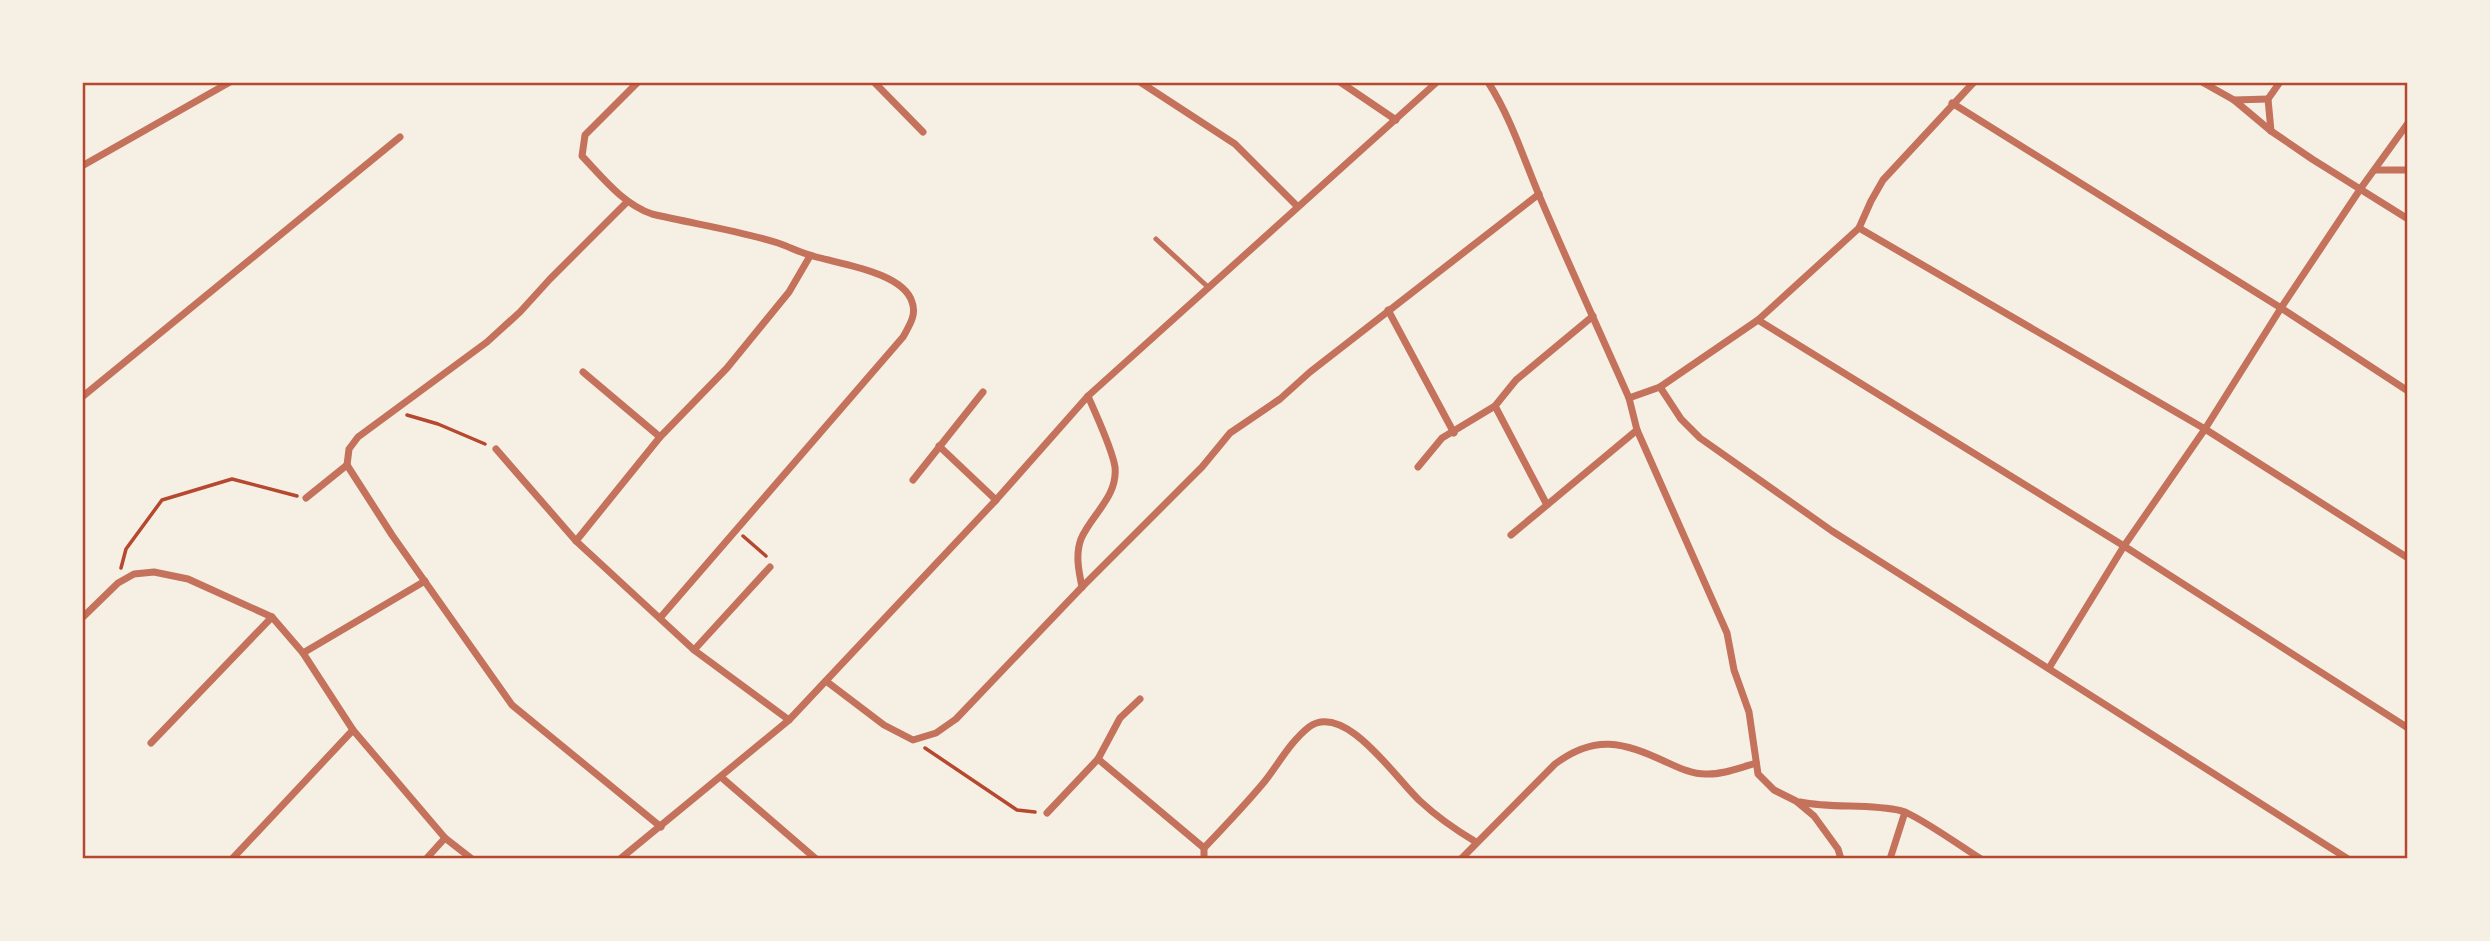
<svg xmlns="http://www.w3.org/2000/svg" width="2490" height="941" viewBox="0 0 2490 941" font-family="Cabin,sans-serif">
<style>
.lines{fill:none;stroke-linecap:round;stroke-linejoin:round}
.path{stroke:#b5482f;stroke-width:3.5}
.service{stroke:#c5725c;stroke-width:5}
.minor{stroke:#c5725c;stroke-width:7}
.neatline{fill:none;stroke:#b5482f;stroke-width:2.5}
</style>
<rect width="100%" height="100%" fill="#f6efe4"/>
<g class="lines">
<g class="path">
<polyline points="407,415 438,424 485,444"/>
<polyline points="743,536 766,556"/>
<polyline points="121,568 126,549 162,500 232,479 297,496"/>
<polyline points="925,748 1017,810 1035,812"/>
</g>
<g class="service">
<polyline points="1565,82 1570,82"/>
<polyline points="1156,239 1209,288"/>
</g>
<g class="minor">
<path d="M638,82l-53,53 -3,21c21,22 41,48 70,58 42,10 85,16 126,29 12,4 23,10 35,13 26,8 90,16 99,46 5,13 -3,24 -9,35l-243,281"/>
<polyline points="874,82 923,132"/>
<polyline points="1140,82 1235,144 1297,206"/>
<polyline points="1340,82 1396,120"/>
<path d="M1488,82c23,36 35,75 51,113 29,68 60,135 90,203l8,32 90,203 7,37 15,42 9,62 16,16 22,11 18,15 24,33 3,10"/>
<polyline points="2202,82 2234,100 2271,131 2312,159 2408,219"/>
<polyline points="2234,100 2268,99"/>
<polyline points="1952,103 2281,308 2408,391"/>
<polyline points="2271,131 2268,99 2280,82"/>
<polyline points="82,166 230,82"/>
<polyline points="2375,170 2408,170"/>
<polyline points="1859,228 2205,429 2408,558"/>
<polyline points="1388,310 1454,433"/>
<polyline points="1758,320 2124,546 2408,728"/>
<polyline points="583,372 660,437"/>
<polyline points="1660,387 1681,419 1700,438 1832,531 2348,859"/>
<polyline points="82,397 400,137"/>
<polyline points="1629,398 1660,387 1758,320 1859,228 1871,201 1883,180 1974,82"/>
<polyline points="1495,406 1547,505"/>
<polyline points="939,446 996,500"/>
<polyline points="496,449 576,541 694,650 789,720"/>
<polyline points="347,465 392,535 512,705 661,827"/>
<polyline points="347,465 349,449 358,437 487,342 520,312 550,279 627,202"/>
<polyline points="1418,467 1442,438 1495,406 1516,380 1593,316"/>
<polyline points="913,480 983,392"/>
<polyline points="306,498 347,465"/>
<polyline points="1511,535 1637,430"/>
<polyline points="576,541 660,437 727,368 789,292 810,256"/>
<path d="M1082,587c-3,-15 -7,-32 -1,-48 10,-24 37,-42 34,-72 -3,-19 -19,-52 -27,-71"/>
<polyline points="82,618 118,583 134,574 154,572 188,579 272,617 303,653 353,730 445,838 472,859"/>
<polyline points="694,650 770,567"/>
<polyline points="303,653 425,581"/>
<polyline points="2049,668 2124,546 2205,429 2281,308 2361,188 2408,123"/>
<polyline points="826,681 884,725 913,740 936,733 956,719 1082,587 1202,467 1230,433 1280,399 1310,372 1539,194"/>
<polyline points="151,743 272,617"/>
<polyline points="1098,759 1204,848"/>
<polyline points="721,777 816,859"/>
<path d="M1800,802c34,7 68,1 102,9 17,5 61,37 79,48"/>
<polyline points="1047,813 1098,759 1120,718 1140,699"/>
<polyline points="232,859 353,730"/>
<polyline points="426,859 445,838"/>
<polyline points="620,859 789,720 996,500 1088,396 1437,82"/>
<path d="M1204,859v-11c21,-22 42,-44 61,-67 14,-18 26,-40 44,-54 36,-26 87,52 111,74 17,16 36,29 56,41"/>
<path d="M1461,859l94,-95c40,-30 68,-22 111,-2 13,6 28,13 42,12 16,0 32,-6 48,-11"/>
<polyline points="1890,859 1905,812"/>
</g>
</g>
<rect width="2490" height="941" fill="none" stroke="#f6efe4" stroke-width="168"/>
<rect x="84" y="84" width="2322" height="773" class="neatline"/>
</svg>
